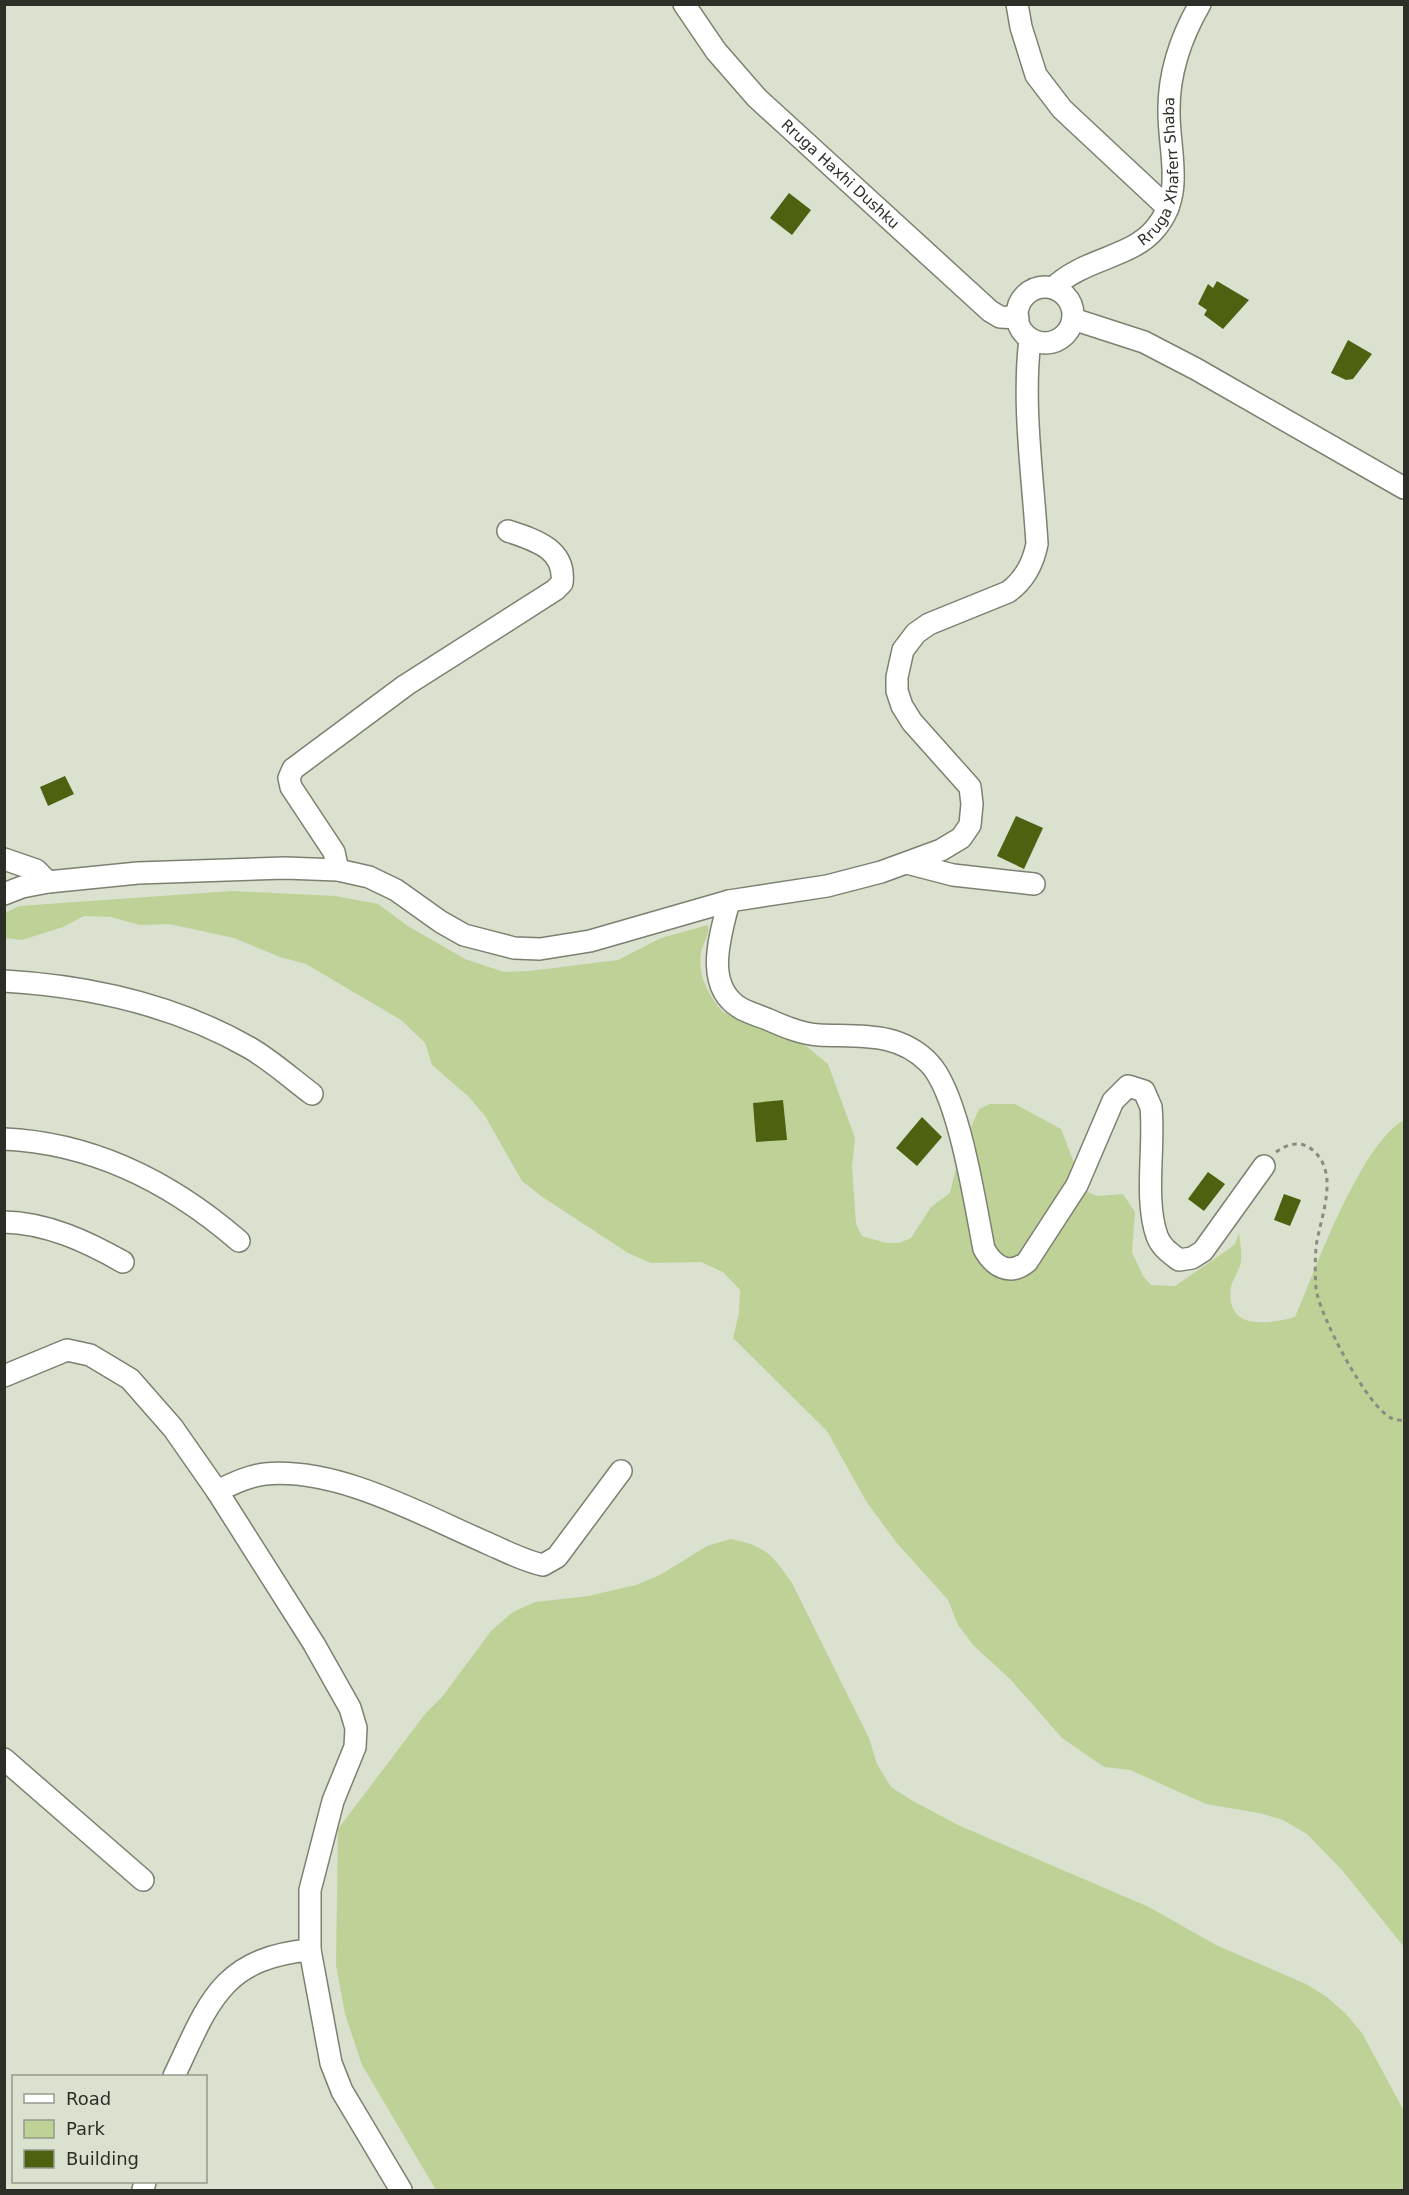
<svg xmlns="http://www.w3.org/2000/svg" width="1409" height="2195" viewBox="0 0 1409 2195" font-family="'DejaVu Sans',sans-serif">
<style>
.green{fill:#bed298}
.building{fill:#4d6111}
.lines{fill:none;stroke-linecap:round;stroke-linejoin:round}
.minor-casing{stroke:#7b8170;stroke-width:24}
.path{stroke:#898d81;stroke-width:3;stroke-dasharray:4.5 4.5;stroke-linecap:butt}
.minor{stroke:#fff;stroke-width:21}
.labels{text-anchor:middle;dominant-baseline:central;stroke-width:6;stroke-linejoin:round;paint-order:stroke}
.street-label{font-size:15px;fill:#2c2f28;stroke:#dbe1cf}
</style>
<rect width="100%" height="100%" fill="#dbe1cf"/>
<g class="green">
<path d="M232,891l104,5 42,8 30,22 57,33 39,13 25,-1 89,-11 43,-22 47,-13c2,10 -5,18 -7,28 -4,22 8,43 22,59l83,34 22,18 27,74 -3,29 4,57 6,12 24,7h13l12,-5 20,-31 19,-14 9,-38 20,-46 11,-5h25l46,25 24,62 12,5 26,-2 12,18 -3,40 11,24 8,9 24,1 51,-35 9,-7 4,-11c1,8 3,19 2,28 -1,9 -8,17 -10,26 -6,43 34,38 64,30 20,-47 66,-174 109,-197v827l-62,-77 -35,-36 -24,-14 -24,-7 -53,-9 -76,-34 -26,-3 -42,-29 -52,-59 -36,-33 -16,-21 -10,-25 -52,-58 -30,-41 -39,-70 -94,-93 6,-25 1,-23 -17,-18 -22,-10 -50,1 -23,-10 -87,-57 -19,-15 -37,-65 -16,-19 -37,-32 -7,-22 -24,-23 -95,-56 -26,-7 -46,-19 -65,-14 -29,1 -29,-8 -27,-1 -21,11 -41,13 -17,-2v-25l14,-7z"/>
<path d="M731,1539c34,7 41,15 61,44l77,155 8,26 14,23 22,14 45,24 191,82 67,38 90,39 21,13 19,17 16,19 42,78v79h-968l-74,-125 -17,-51 -9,-49 2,-136 87,-115 17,-17 49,-66 22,-19 22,-10 53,-6 48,-11 24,-10 47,-29z"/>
</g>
<g class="building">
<polygon points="789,193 811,210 792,235 770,218"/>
<polygon points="1217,281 1249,300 1223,329 1204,315 1207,310 1198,304 1208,284 1213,288"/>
<polygon points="1348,340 1372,354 1353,379 1346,380 1331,373"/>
<polygon points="65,776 74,794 48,806 40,787"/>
<polygon points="1016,816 1043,828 1024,869 997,856"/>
<polygon points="783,1100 787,1140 756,1142 753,1103"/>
<polygon points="922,1117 942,1137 917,1166 896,1148"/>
<polygon points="1208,1172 1225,1184 1204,1211 1188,1199"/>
<polygon points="1284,1194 1301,1200 1290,1226 1274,1220"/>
</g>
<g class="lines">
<g class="minor-casing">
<g id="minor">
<path id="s1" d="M684,4l32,47 41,47 233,213 10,6 18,1"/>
<polyline points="1017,4 1021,27 1036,75 1062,109 1168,208"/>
<circle cx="1045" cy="315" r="28"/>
<path id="s2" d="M1053,288c31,-30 78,-30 102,-59 31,-36 13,-78 14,-120 0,-38 12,-72 31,-105"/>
<polyline points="1073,319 1144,342 1196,369 1404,488"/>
<polyline points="4,859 36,870 48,882"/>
<polyline points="907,863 953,875 1034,884"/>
<path d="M338,870l-4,-18 -43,-65 -2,-9 4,-9 113,-84 149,-95 7,-7c4,-34 -27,-43 -54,-52"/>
<path d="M4,894l18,-7 26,-5 90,-9 147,-5 53,2 31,7 27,13 45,32 23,13 50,13 26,1 50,-8 139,-40 98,-15 54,-14 60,-22 20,-12 9,-13 2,-21 -2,-17 -58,-65 -10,-16 -5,-15v-14l6,-27 13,-17 13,-9 79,-32c17,-12 25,-28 29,-48 -4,-68 -15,-138 -7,-205"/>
<path d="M729,901c-8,33 -27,86 13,108 8,4 17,7 25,10 16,7 34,15 52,16 40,2 79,-4 110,28 30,31 46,141 55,186 10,18 26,27 43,13l50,-77 36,-84 15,-15 16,5 7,16c4,39 -7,92 6,129 4,11 13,17 22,24l13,-2 11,-7 61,-85"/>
<path d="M4,981c86,5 171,24 246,67 22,13 42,31 62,46"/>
<path d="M4,1139c90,4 168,44 235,102"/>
<path d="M4,1222c43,1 82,19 119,40"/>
<polyline points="4,1376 67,1350 90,1355 130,1379 173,1428 217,1491 314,1644 350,1708 356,1728 355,1747 333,1801 310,1890 310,1950 331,2063 342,2091 401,2190"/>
<path d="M217,1491c15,-7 31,-15 48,-17 73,-7 157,41 222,69 18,8 37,18 56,22l14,-8 64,-86"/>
<polyline points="4,1759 143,1880"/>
<path d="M174,2076c34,-71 46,-118 136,-126"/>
<polyline points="143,2190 145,2182"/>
</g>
</g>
<path class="path" d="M1276,1152c10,-7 22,-12 34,-4 32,23 10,69 6,99 -1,14 -1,28 0,42 4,27 50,116 75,129 3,2 10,2 13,3"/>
<use href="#minor" class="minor"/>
</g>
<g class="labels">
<g class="street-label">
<text stroke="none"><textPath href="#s2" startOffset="177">Rruga Xhaferr Shaba</textPath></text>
<text stroke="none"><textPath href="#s1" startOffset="232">Rruga Haxhi Dushku</textPath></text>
</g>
</g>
<rect width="1409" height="2195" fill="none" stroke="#2c2f28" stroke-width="12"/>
<rect x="12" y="2075" width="195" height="108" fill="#dbe1cf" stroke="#959a8c" stroke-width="1.5"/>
<rect x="24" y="2094" width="30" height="9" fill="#ffffff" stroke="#959a8c" stroke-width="1.5"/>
<text x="66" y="2105" font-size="18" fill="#2c2f28">Road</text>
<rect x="24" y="2120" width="30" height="18" fill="#bed298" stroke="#959a8c" stroke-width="1.5"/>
<text x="66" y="2135" font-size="18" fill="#2c2f28">Park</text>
<rect x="24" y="2150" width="30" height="18" fill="#4d6111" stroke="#959a8c" stroke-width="1.5"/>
<text x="66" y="2165" font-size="18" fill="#2c2f28">Building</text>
</svg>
